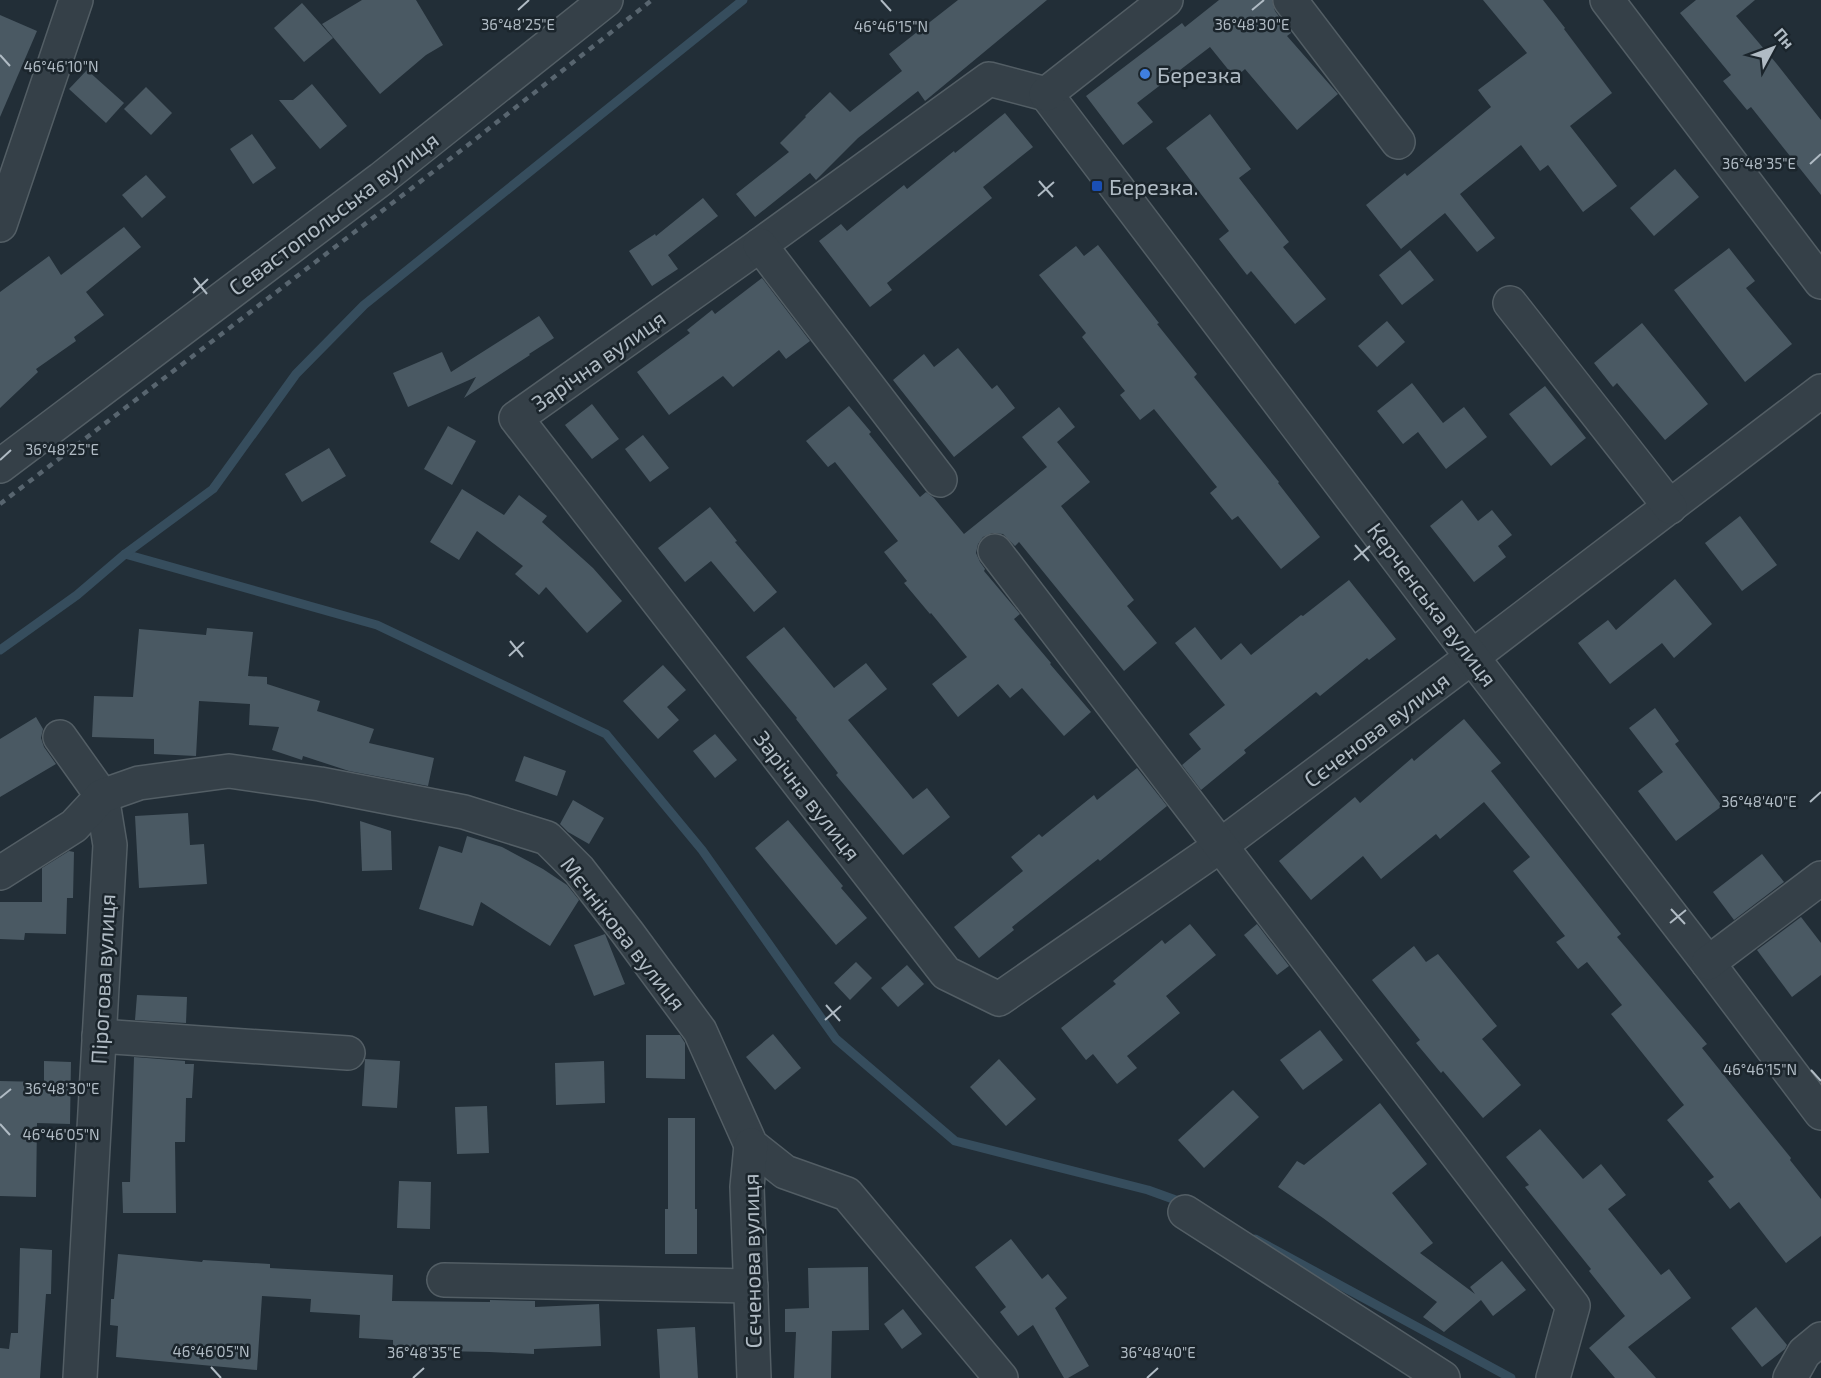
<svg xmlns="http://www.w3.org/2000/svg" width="1821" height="1378" viewBox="0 0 1821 1378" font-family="'Exo 2',sans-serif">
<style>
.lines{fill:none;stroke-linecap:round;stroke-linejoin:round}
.stream{stroke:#364d5d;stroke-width:9}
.building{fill:#4a5963}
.minor-casing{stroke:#535e65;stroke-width:36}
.minor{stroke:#354048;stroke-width:33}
.rail{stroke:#58656f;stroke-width:4.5;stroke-dasharray:6 6;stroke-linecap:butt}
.ticks{fill:none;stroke:#b0bbc4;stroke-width:2}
.shop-dot{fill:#3f7fe0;stroke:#1b252c;stroke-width:2}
.transit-dot{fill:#1a4fb4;stroke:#1b252c;stroke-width:2}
.labels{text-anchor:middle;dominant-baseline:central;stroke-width:5;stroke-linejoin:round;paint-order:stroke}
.poi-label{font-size:22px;fill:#b0bbc4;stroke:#1b252c;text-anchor:start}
.street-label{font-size:22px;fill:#b0bbc4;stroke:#1b252c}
.ticks-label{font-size:15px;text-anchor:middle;fill:#b0bbc4;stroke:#1b252c;stroke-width:5;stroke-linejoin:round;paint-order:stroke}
</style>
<rect width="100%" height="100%" fill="#222e37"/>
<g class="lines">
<g class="stream">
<polyline points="125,554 377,625 606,734 702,850 836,1039 955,1141 1148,1190 1184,1203"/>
<polyline points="0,650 77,595 125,554 213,489 296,374 364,305 743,0"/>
<polyline points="1255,1239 1511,1378"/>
</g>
</g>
<g class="building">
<polygon points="362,0 416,0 443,45 426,55 380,94 322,24"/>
<polygon points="958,0 1047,0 925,101 918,91 858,138 816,180 810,173 755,217 736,194 789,152 780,143 806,117 805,116 830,92 850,112 902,71 889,54"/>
<polygon points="1219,0 1272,0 1275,11 1291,33 1287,36 1338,94 1297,130 1245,69 1235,78 1210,47 1137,103 1153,122 1123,145 1086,96 1182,23 1185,27"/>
<polygon points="1483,0 1543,0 1565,28 1564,29 1612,93 1570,126 1617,186 1583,212 1548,165 1540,171 1521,145 1460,194 1495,238 1477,252 1445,213 1401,249 1366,205 1405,173 1407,176 1491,107 1478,90 1527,53"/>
<polygon points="1696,0 1755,0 1736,16 1776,63 1821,120 1821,195 1751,107 1747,110 1723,81 1731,75 1680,13"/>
<polygon points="302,3 333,38 304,62 274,28"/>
<polygon points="0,15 37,31 0,117"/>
<polygon points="87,70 124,103 106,123 69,89"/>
<polygon points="312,84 347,126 320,149 279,100 293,100"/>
<polygon points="146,87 172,113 151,135 124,109"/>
<polygon points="1005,113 1033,147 983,187 992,198 887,283 892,290 870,307 819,241 841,224 847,231 904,185 907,189 954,151 955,153"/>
<polygon points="1210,114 1251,169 1239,178 1289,242 1283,247 1326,299 1295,324 1251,271 1247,275 1219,239 1229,231 1166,148"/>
<polygon points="252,134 276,168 253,184 230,149"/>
<polygon points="1675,169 1699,197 1654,236 1630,208"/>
<polygon points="146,175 166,197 142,218 122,195"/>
<polygon points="703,198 718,216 668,255 678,269 652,286 629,251 655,234 656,236"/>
<polygon points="124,227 141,247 86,292 104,315 74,337 76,341 36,369 38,372 0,408 0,292 49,256 61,275"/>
<polygon points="1098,245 1159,323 1157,324 1197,374 1194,377 1279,482 1278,483 1320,537 1281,569 1238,516 1232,520 1210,493 1217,487 1154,409 1140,420 1120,395 1125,391 1082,337 1086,333 1039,275 1076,246 1084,256"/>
<polygon points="1729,248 1755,281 1746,288 1792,344 1745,382 1674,290"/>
<polygon points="1410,250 1434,280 1402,305 1379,275"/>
<polygon points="762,278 810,341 786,359 779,350 733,387 723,376 669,415 637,372 690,333 687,330 712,310 715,314"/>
<polygon points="539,316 554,338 529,354 530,355 464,398 476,377 408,407 393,373 442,352 451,372"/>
<polygon points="1387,321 1405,342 1377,367 1358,346"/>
<polygon points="1642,323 1708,404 1665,440 1617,383 1613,387 1594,363"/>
<polygon points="958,348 992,389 997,385 1015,408 954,457 893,380 924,354 934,367"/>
<polygon points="1412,383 1443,423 1464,407 1487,437 1446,469 1418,432 1403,444 1377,411"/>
<polygon points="1545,386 1586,438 1551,466 1509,414"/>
<polygon points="592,404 619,439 592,459 565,425"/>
<polygon points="849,406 871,432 869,434 920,497 926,492 934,498 964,534 1047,467 1022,437 1059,407 1075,427 1057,442 1090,482 1061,506 1134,600 1127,606 1157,643 1124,671 1019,542 1015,546 1003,534 992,533 983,537 978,544 976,553 980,562 985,569 984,571 1020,614 1014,619 1051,663 1050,664 1091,712 1064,736 1022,688 1010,698 998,684 958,717 932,684 967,657 931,613 930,614 904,583 907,581 884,552 898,541 835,462 828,467 806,441"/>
<polygon points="448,426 476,441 452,485 424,469"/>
<polygon points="643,435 669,468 650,482 625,449"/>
<polygon points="329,448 346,476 302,502 285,474"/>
<polygon points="462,489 504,515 519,495 547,516 542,522 593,568 622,601 587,633 546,587 539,595 515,574 523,566 477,531 459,560 430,542"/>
<polygon points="1462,500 1478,521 1492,510 1512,535 1498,546 1506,557 1474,582 1430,526"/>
<polygon points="710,507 737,541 735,542 777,592 754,612 711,561 685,582 658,548"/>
<polygon points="1740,516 1777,565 1742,591 1705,543"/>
<polygon points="1675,579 1712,624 1674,658 1662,643 1610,684 1578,643 1608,620 1616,630"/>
<polygon points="1349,580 1396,639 1369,660 1367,658 1320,696 1316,692 1244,750 1246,753 1201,790 1182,765 1201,749 1189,734 1225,705 1175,643 1195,627 1221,660 1241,643 1251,655 1301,615 1303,616"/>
<polygon points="784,627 834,688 866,663 887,689 848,720 913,799 927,788 950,817 903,855 836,775 838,773 796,719 797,718 746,657"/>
<polygon points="207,628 253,632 248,676 267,677 267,684 320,701 317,711 374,729 369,743 434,758 428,786 349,771 303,756 302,760 272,750 279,727 249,725 250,704 199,701 196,756 154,754 154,739 92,737 94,696 133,697 139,629 206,635"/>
<polygon points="663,665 686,690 667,707 679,720 658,739 623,701"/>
<polygon points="1655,708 1679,741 1675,744 1722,806 1676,841 1638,791 1663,772 1629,728"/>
<polygon points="36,717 43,729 41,738 44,747 56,764 0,797 0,739"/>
<polygon points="1464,719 1501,763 1491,771 1621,934 1617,937 1707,1044 1702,1048 1791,1158 1790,1160 1821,1199 1821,1236 1786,1263 1739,1202 1730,1209 1708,1181 1714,1177 1667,1120 1684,1105 1611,1014 1622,1005 1587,962 1578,969 1556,942 1565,936 1513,871 1530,857 1484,802 1440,839 1436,834 1381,879 1363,856 1311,900 1279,861 1355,797 1360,803 1412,758 1414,761"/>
<polygon points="715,734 737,760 715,778 693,751"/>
<polygon points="524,756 566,771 557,796 515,781"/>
<polygon points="1137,768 1167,806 1100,861 1098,859 1012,927 1014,930 979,958 954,927 1023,871 1011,857 1039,834 1042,837 1094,795 1097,800"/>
<polygon points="573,800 604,818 589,844 568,832 560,824"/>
<polygon points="188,813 190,845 204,844 207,884 139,888 135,816"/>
<polygon points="788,820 843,886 841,888 867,918 836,945 755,848"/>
<polygon points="360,821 391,831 392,870 362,871"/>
<polygon points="467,836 502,847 543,869 567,885 579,900 550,946 481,902 473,926 419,909 439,846 462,853"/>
<polygon points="69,851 74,852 73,898 67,898 66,934 25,933 24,940 0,939 0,902 42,902 42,868"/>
<polygon points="1762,854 1784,882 1734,920 1713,892"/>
<polygon points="1801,917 1821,943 1821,975 1792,997 1757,950"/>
<polygon points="1190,924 1216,955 1166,996 1180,1013 1127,1056 1137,1068 1117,1084 1093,1054 1086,1060 1061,1028 1116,984 1113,981 1162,940 1165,944"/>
<polygon points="1257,924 1289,966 1277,975 1244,935"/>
<polygon points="605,934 625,984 594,996 574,945"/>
<polygon points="1414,946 1426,962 1438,954 1497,1026 1482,1039 1521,1085 1483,1118 1443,1071 1441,1073 1416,1043 1420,1040 1372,980"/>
<polygon points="856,962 872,978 850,1000 834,983"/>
<polygon points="907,965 924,984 898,1007 881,988"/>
<polygon points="137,995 187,997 186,1023 135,1020"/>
<polygon points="1320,1030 1343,1060 1303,1090 1280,1060"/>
<polygon points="773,1034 801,1068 775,1090 746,1057"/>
<polygon points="646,1035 680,1035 685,1043 685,1079 646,1078"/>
<polygon points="134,1057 185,1061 185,1064 194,1064 192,1098 186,1098 185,1142 175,1142 176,1213 123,1213 122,1182 130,1182"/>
<polygon points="365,1059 400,1061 397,1108 362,1106"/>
<polygon points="999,1059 1036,1099 1006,1126 970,1087"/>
<polygon points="44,1061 71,1062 70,1124 37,1123 36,1197 0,1196 0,1081 44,1082"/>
<polygon points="604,1061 605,1103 556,1105 555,1063"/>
<polygon points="1233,1090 1259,1117 1204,1168 1178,1140"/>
<polygon points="1380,1103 1427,1164 1392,1193 1433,1243 1420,1253 1475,1294 1470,1287 1502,1261 1526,1290 1493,1316 1481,1300 1444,1332 1423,1317 1437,1302 1323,1218 1278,1187 1297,1161 1304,1165"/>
<polygon points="487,1106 489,1153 457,1154 455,1107"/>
<polygon points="668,1118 695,1118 695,1209 697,1209 697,1254 665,1254 665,1209 668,1209"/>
<polygon points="1540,1129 1583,1179 1601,1164 1626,1195 1608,1209 1661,1275 1669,1269 1691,1298 1628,1347 1656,1378 1615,1378 1589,1348 1625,1316 1589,1271 1591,1269 1525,1187 1529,1185 1506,1157"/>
<polygon points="399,1181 431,1182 430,1229 397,1228"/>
<polygon points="1011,1239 1042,1279 1048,1274 1067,1298 1055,1308 1089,1366 1068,1378 1064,1378 1033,1325 1018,1336 1000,1312 1006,1307 975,1267"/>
<polygon points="20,1248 52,1250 51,1294 46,1294 40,1378 0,1378 0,1348 9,1349 11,1333 18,1333"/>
<polygon points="118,1254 202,1262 203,1260 270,1264 270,1268 393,1275 392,1301 490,1302 490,1300 535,1301 535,1307 599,1304 601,1346 534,1349 534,1354 489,1352 393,1350 393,1340 359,1338 360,1315 310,1312 311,1299 262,1296 257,1370 116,1357 118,1326 110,1325 111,1299 114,1299"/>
<polygon points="868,1267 869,1330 832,1331 831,1378 794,1378 796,1332 785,1332 785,1309 809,1308 808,1268"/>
<polygon points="1756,1307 1787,1345 1785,1349 1762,1367 1731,1328"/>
<polygon points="903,1309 922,1334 902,1349 884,1324"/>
<polygon points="695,1327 698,1378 660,1378 657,1329"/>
</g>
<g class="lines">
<g class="minor-casing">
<g id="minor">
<polyline points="1290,0 1398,142"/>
<polyline points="1607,0 1821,282"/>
<polyline points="1046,94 989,79 760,245 516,418 946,973 999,999 1220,846 1472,657 1821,391"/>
<polyline points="1046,94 1472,657 1708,963 1821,1113"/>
<polyline points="1046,94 1166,0"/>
<polyline points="0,225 76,0"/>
<polyline points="760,245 940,480"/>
<polyline points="1510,303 1670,507"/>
<polyline points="0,466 381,179 606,0"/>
<polyline points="995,551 1573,1306 1553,1378"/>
<polyline points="60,737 102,796 110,845 80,1378"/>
<polyline points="0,873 74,826 102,796 139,783 229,771 320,784 464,812 547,838 579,870 627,932 700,1031 751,1145 785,1172 847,1194 1001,1378"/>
<polyline points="1708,963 1821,878"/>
<polyline points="99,1036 348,1053"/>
<polyline points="751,1145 747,1187 754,1378"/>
<polyline points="1185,1212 1443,1378"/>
<polyline points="444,1280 751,1286"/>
<polyline points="1790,1378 1804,1353 1821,1339"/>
</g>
</g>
<use href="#minor" class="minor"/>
<polyline class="rail" points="0,504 468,145 652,0"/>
</g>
<path class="ticks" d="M881,0l10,11M518,10l11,-10M1252,10l12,-10M0,55l10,11M1810,164l11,-10M1039,181l14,16M1038,196l16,-14M194,278l13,16M193,293l15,-14M0,460l11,-10M1355,545l14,16M1354,560l16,-14M510,641l13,16M509,656l15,-14M1810,802l11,-10M1671,909l14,15M1670,923l16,-13M826,1005l14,16M825,1020l16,-14M1811,1070l10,11M0,1098l11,-9M0,1124l10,11M211,1367l10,11M413,1378l11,-10M1147,1378l11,-10"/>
<circle class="shop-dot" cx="1145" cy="74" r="6"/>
<rect class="transit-dot" x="1091" y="180" width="12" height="12" rx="3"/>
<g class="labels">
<g class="poi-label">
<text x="1157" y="74">Березка</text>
<text x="1109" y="186">Березка.</text>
</g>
<g class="street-label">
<text transform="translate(333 213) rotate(-37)">Севастопольська вулиця</text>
<text transform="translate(598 360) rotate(-35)">Зарічна вулиця</text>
<text transform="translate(1433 604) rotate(53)">Керченська вулиця</text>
<text transform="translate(1376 729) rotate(-37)">Сєченова вулиця</text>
<text transform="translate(808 795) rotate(52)">Зарічна вулиця</text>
<text transform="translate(624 933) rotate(52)">Мєчнікова вулиця</text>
<text transform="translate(102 979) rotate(-87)">Пірогова вулиця</text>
<text transform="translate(751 1261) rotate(-91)">Сєченова вулиця</text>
</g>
</g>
<g class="ticks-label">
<text x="518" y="30">36°48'25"E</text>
<text x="1252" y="30">36°48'30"E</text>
<text x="891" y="32">46°46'15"N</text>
<text x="61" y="72">46°46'10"N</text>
<text x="1759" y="169">36°48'35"E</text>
<text x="62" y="455">36°48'25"E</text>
<text x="1759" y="807">36°48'40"E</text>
<text x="1760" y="1075">46°46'15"N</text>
<text x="62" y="1094">36°48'30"E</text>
<text x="61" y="1140">46°46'05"N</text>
<text x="211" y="1357">46°46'05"N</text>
<text x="424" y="1358">36°48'35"E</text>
<text x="1158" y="1358">36°48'40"E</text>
</g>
<g transform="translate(1773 48) rotate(49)" stroke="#1b252c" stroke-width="4.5" paint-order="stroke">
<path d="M0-4.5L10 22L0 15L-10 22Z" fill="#b0bbc4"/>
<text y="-9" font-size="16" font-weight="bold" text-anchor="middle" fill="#b0bbc4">Пн</text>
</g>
</svg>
